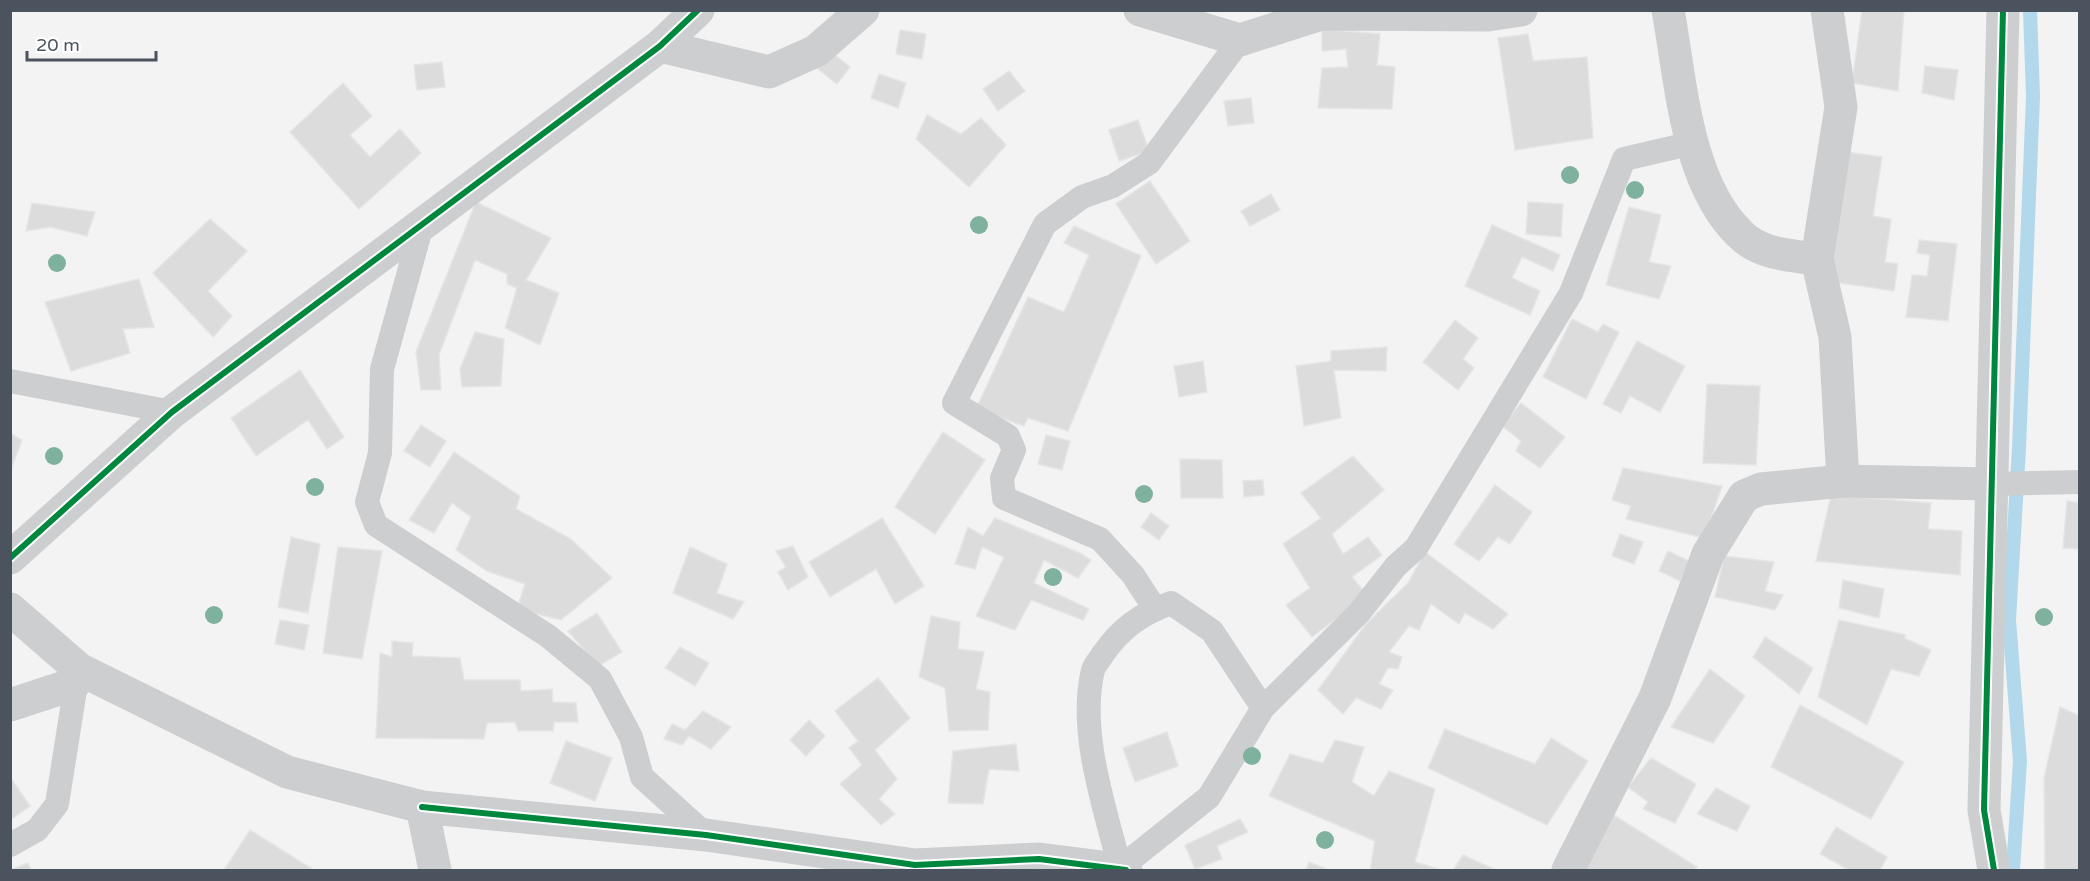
<svg xmlns="http://www.w3.org/2000/svg" width="2090" height="881" viewBox="0 0 2090 881" font-family="'Varela Round',sans-serif">
<style>
.lines{fill:none;stroke-linecap:round;stroke-linejoin:round}
.stream{stroke:#b1d8eb;stroke-width:14}
.building{fill:#dcdcdd;stroke:#e5e5e6;stroke-width:1.5}
.lane{stroke:#cdced0;stroke-width:24}
.street{stroke:#cdced0;stroke-width:33}
.cycleway-casing{stroke:#fff;stroke-width:10}
.cycleway{stroke:#00873e;stroke-width:6}
.tree{fill:#7eb29e}
</style>
<rect width="100%" height="100%" fill="#f3f3f3"/>
<g class="lines">
<polyline class="stream" points="2013,870 2020,761 2009,620 2019,448 2033,96 2030,10"/>
</g>
<g class="building">
<polygon points="1862,10 1904,10 1898,91 1852,83"/>
<polygon points="1322,29 1380,34 1377,65 1395,67 1392,109 1318,108 1322,68 1348,67 1346,49 1322,51"/>
<polygon points="900,30 926,34 922,59 896,54"/>
<polygon points="1528,34 1533,61 1587,57 1593,138 1515,150 1498,38"/>
<polygon points="831,52 850,67 837,84 818,69"/>
<polygon points="442,62 445,87 417,90 414,65"/>
<polygon points="1925,66 1958,70 1954,100 1922,93"/>
<polygon points="1009,71 1025,91 998,111 983,89"/>
<polygon points="879,74 906,83 898,108 871,98"/>
<polygon points="343,83 372,116 350,135 370,157 400,129 421,153 359,209 290,132"/>
<polygon points="1251,98 1254,123 1228,126 1224,101"/>
<polygon points="927,115 961,134 981,118 1006,145 969,187 916,139"/>
<polygon points="1138,120 1149,151 1119,161 1109,130"/>
<polygon points="1847,152 1882,157 1873,216 1891,219 1885,262 1898,264 1894,291 1827,281"/>
<polygon points="1150,181 1190,241 1156,264 1116,204"/>
<polygon points="1271,194 1280,210 1250,226 1241,211"/>
<polygon points="476,202 551,238 526,280 559,293 540,345 505,328 517,288 507,284 507,274 475,260 439,355 441,390 421,390 416,352"/>
<polygon points="1528,202 1563,204 1561,237 1526,234"/>
<polygon points="32,203 95,212 87,236 50,227 26,231"/>
<polygon points="1629,207 1661,215 1649,262 1671,266 1659,299 1606,285"/>
<polygon points="210,219 247,251 208,291 232,316 213,337 153,273"/>
<polygon points="1492,225 1560,255 1553,271 1522,257 1512,278 1540,291 1530,315 1465,286"/>
<polygon points="1074,226 1141,256 1068,431 1028,418 1024,426 976,409 1028,297 1064,312 1089,255 1064,243"/>
<polygon points="1919,240 1957,244 1948,321 1906,317 1912,275 1927,276 1930,255 1917,253"/>
<polygon points="139,279 154,327 123,329 130,353 71,371 45,302"/>
<polygon points="1572,319 1598,332 1603,324 1619,332 1586,399 1543,377"/>
<polygon points="1455,320 1478,338 1463,359 1474,368 1458,390 1423,362"/>
<polygon points="475,332 504,339 501,386 462,387 460,369"/>
<polygon points="1637,341 1685,366 1660,412 1630,396 1621,413 1603,404"/>
<polygon points="1387,347 1386,371 1334,370 1341,418 1304,426 1296,366 1331,361 1331,351"/>
<polygon points="1203,361 1207,392 1179,397 1174,366"/>
<polygon points="300,370 344,437 327,449 308,420 256,456 231,418"/>
<polygon points="1707,384 1760,386 1756,465 1703,463"/>
<polygon points="1521,403 1565,437 1540,468 1516,451 1521,441 1502,426"/>
<polygon points="421,425 446,441 430,467 404,451"/>
<polygon points="943,432 985,460 935,534 895,507"/>
<polygon points="10,433 22,440 10,472"/>
<polygon points="1046,435 1070,441 1062,470 1038,464"/>
<polygon points="454,452 520,496 516,509 571,539 612,578 561,620 517,609 525,584 487,571 456,550 471,517 452,503 434,533 409,520"/>
<polygon points="1353,456 1384,490 1332,534 1343,554 1368,537 1382,555 1352,577 1367,595 1312,637 1286,605 1310,588 1283,544 1321,518 1301,493"/>
<polygon points="1180,459 1222,460 1223,498 1181,498"/>
<polygon points="1623,468 1722,486 1704,538 1626,519 1631,506 1612,500"/>
<polygon points="1263,480 1264,495 1244,497 1243,481"/>
<polygon points="1495,485 1532,512 1510,544 1498,537 1479,561 1454,544"/>
<polygon points="1831,495 1931,503 1928,529 1962,531 1960,575 1816,561"/>
<polygon points="2067,501 2080,503 2080,549 2063,548"/>
<polygon points="1151,513 1169,526 1159,540 1141,527"/>
<polygon points="882,518 924,586 895,604 876,569 830,597 809,562"/>
<polygon points="995,518 1080,553 1091,560 1078,578 1044,560 1034,583 1089,609 1083,620 1031,600 1015,630 976,616 1004,557 982,547 975,569 955,564 968,527 983,536"/>
<polygon points="1620,534 1643,542 1634,564 1612,556"/>
<polygon points="291,537 320,544 308,613 278,607"/>
<polygon points="793,546 808,577 788,590 778,572 786,567 776,551"/>
<polygon points="338,547 382,551 362,659 323,653"/>
<polygon points="690,547 727,564 717,593 744,602 733,619 673,593"/>
<polygon points="1668,551 1689,561 1680,581 1659,571"/>
<polygon points="1425,552 1508,614 1493,629 1465,613 1459,624 1431,604 1419,630 1409,626 1389,652 1402,657 1398,669 1388,668 1379,684 1393,690 1381,709 1356,698 1343,714 1318,690 1366,624 1408,583"/>
<polygon points="1724,556 1774,562 1765,591 1783,595 1775,610 1715,597"/>
<polygon points="1843,580 1884,589 1879,618 1839,608"/>
<polygon points="597,613 622,652 598,666 568,631"/>
<polygon points="931,616 960,622 958,649 984,652 976,689 990,692 988,730 949,731 945,688 919,677"/>
<polygon points="280,620 309,625 304,650 275,644"/>
<polygon points="1839,620 1906,635 1904,638 1931,650 1919,676 1891,669 1867,725 1818,697"/>
<polygon points="1765,637 1813,668 1799,694 1753,657"/>
<polygon points="392,641 413,643 412,656 460,658 464,680 520,680 521,691 552,689 553,702 576,703 578,722 554,722 553,731 518,731 515,722 487,723 484,739 376,738 380,653 392,657"/>
<polygon points="680,647 709,663 695,686 665,668"/>
<polygon points="1710,669 1745,696 1713,743 1671,727"/>
<polygon points="878,678 910,718 875,750 897,779 879,799 895,814 881,825 840,784 862,765 849,748 858,741 835,711"/>
<polygon points="1800,705 1904,762 1871,819 1771,767"/>
<polygon points="2060,707 2080,716 2080,870 2045,870 2044,778"/>
<polygon points="703,711 731,727 711,749 689,736 682,745 664,739 672,724 685,730"/>
<polygon points="809,720 825,736 806,756 790,740"/>
<polygon points="1445,729 1535,764 1551,738 1588,761 1547,825 1428,768"/>
<polygon points="1167,732 1178,766 1135,782 1123,748"/>
<polygon points="1335,740 1364,747 1352,782 1374,796 1389,771 1435,789 1415,862 1442,870 1370,870 1375,841 1269,796 1290,754 1323,763"/>
<polygon points="566,741 612,758 595,801 550,783"/>
<polygon points="1016,744 1019,771 989,769 983,804 948,803 953,751"/>
<polygon points="1651,758 1696,784 1675,823 1643,809 1648,802 1628,787"/>
<polygon points="10,777 30,806 10,820"/>
<polygon points="1716,788 1750,806 1737,831 1697,814"/>
<polygon points="1612,814 1697,867 1694,870 1583,870"/>
<polygon points="1240,819 1248,832 1217,846 1222,859 1195,869 1185,845"/>
<polygon points="1836,827 1887,857 1880,870 1849,870 1820,854"/>
<polygon points="250,830 314,870 224,870"/>
<polygon points="1463,855 1496,870 1453,870"/>
<polygon points="1309,862 1329,870 1306,870"/>
<polygon points="28,863 31,870 10,870"/>
</g>
<g class="lines">
<g class="lane">
<polyline points="422,225 382,369 380,453 367,502 376,525 548,636 600,679 631,737 642,777 706,835"/>
<polyline points="10,381 172,412"/>
<polyline points="1991,484 2080,482"/>
<polyline points="1155,609 1133,575 1100,539 1004,498 1002,478 1014,450 1008,436 954,403 1045,224 1082,197 1113,186 1149,163 1240,40"/>
<path d="M1263,708l-51,-77 -41,-28c-30,11 -50,25 -68,51 -3,5 -8,10 -10,16 -15,62 12,138 27,198l89,-71 54,-89 95,-94 38,-48 20,-18 155,-255 53,-134 69,-16"/>
<polyline points="10,845 37,830 57,804 78,671"/>
</g>
<g class="street">
<polyline points="1140,10 1240,40 1321,14 1488,15 1521,10"/>
<path d="M1668,10c13,71 18,172 72,224 19,20 52,22 77,25l24,-152 -14,-97"/>
<polyline points="660,46 769,72 816,51 863,10"/>
<polyline points="1817,259 1835,337 1843,481"/>
<polyline points="10,558 172,412 660,46 698,10"/>
<polyline points="10,609 79,669 287,772 422,807 435,870"/>
<polyline points="10,705 74,684"/>
<polyline points="422,807 706,835 915,865 1039,859 1126,870"/>
<polyline points="1568,870 1655,698 1708,554 1744,496 1761,489 1843,481 1991,484"/>
<polyline points="1994,870 1984,810 2003,10"/>
</g>
<g class="cycleway-casing">
<g id="cycleway">
<polyline points="10,558 172,412 660,46 698,10"/>
<polyline points="422,807 706,835 915,865 1039,859 1126,870"/>
<polyline points="1994,870 1984,810 2003,10"/>
</g>
</g>
<use href="#cycleway" class="cycleway"/>
</g>
<g class="tree">
<circle cx="1570" cy="175" r="9"/>
<circle cx="1635" cy="190" r="9"/>
<circle cx="979" cy="225" r="9"/>
<circle cx="57" cy="263" r="9"/>
<circle cx="54" cy="456" r="9"/>
<circle cx="315" cy="487" r="9"/>
<circle cx="1144" cy="494" r="9"/>
<circle cx="1053" cy="577" r="9"/>
<circle cx="214" cy="615" r="9"/>
<circle cx="2044" cy="617" r="9"/>
<circle cx="1252" cy="756" r="9"/>
<circle cx="1325" cy="840" r="9"/>
</g>
<rect width="2090" height="881" fill="none" stroke="#4b535e" stroke-width="24"/>
<path d="M27 51v9h129v-9" fill="none" stroke="#4b535e" stroke-width="3"/>
<text x="36" y="51" font-size="18" fill="#4b535e" stroke="#ffffff" stroke-width="4.5" paint-order="stroke">20 m</text>
</svg>
